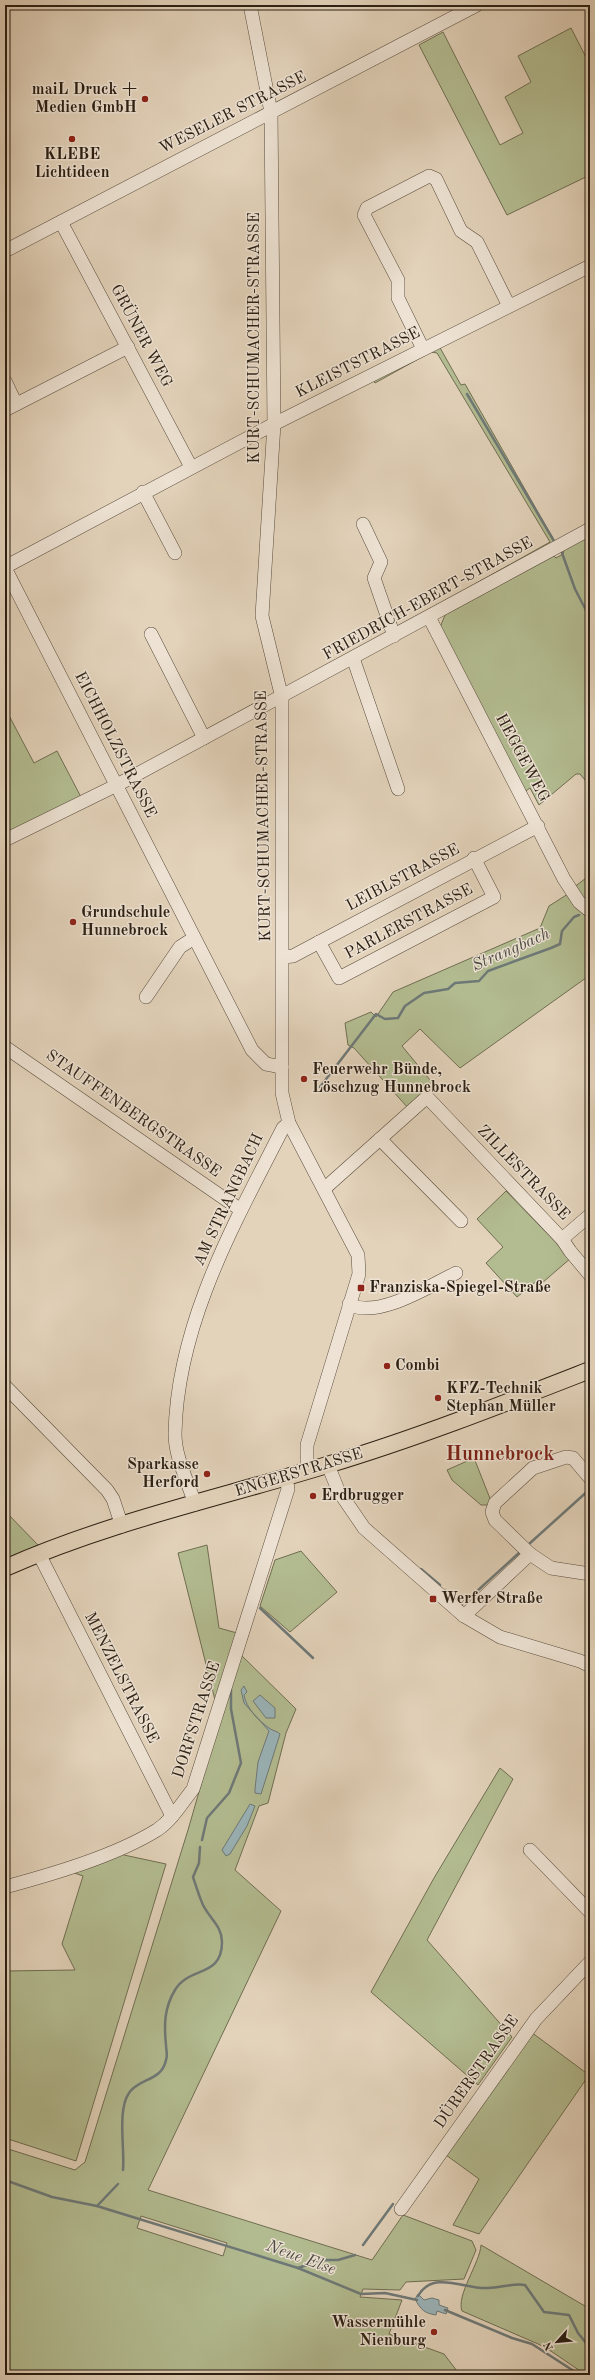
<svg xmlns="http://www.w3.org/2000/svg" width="595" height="2380" viewBox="0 0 595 2380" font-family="'Old Standard TT',serif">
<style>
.green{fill:#b3bc91;stroke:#6f6e52;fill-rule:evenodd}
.water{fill:#9ab5bb;stroke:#6e7978}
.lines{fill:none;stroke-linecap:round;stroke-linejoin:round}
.stream{stroke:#6e7978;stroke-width:2.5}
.minor-casing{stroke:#594c3d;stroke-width:14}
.major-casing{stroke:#2b1f13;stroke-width:18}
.minor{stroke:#ede2d3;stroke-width:13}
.major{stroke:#e3d3bb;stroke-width:16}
.poi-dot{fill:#8f2418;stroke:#ede2d3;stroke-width:1.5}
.labels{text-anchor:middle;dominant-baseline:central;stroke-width:3;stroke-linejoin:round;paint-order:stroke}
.poi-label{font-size:16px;font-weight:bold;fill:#2b1f13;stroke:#ede2d3;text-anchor:start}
.street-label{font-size:16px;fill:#2b1f13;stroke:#ede2d3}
.water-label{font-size:17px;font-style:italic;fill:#4c4c45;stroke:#ede2d3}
.district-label{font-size:20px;font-weight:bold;fill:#7a1f14;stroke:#ede2d3}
</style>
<rect width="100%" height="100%" fill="#e3d3bb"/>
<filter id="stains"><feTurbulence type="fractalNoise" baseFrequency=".005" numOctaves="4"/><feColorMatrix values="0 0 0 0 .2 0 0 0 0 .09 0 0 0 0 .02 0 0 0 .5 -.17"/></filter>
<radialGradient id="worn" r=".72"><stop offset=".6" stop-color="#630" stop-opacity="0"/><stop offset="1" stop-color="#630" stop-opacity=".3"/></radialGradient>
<g class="green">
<polygon points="571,28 590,65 590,175 507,215 419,45 443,32 500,145 523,133 505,97 531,82 518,56"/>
<polygon points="439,346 461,385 465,384 555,542 475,584 550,542 437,353 431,352 375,383 373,380"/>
<polygon points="590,536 590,786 580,774 576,774 539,805 530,788 523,793 439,630 445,615 554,556 556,558 563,554 564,550"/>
<polygon points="5,708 34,763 57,751 82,799 5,833"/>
<polygon points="590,875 590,910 573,888"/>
<polygon points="568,894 590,915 590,975 460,1068 420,1029 402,1046 435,1086 409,1109 354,1048 348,1045 345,1023 371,1012 376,1017 393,992 540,928 549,906"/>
<polygon points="506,1191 571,1258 542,1283 538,1280 517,1297 486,1263 503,1247 477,1219"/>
<polygon points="474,1458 491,1501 487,1505 481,1505 452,1480 447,1470"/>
<polygon points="5,1511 38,1545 5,1561"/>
<polygon points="207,1545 219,1628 237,1633 215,1700 178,1553"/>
<polygon points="301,1551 337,1592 290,1632 260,1606 275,1560"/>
<path d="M239,1653l57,56 -10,24 -18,70 -9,3 -24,64 46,41 -133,279 224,70 31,-45 69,26 4,9 -12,29 -58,3 -6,8 -37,-1 -3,8 42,3 -13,34 55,20 16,21h-455v-227l70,22 10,-8 103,-332zM141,2216l86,27 -4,13 -86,-28z"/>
<polygon points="500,1768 513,1779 427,1940 512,2037 478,2085 371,1992 434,1878"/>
<polygon points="111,1847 124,1855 166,1864 76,2161 5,2138 5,1971 75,1970 62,1944 83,1876 57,1867"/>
<polygon points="531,2032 589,2075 479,2234 453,2225 479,2179 446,2155"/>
<path d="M481,2245l109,64v66h-4l-41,-28 -83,-36c-6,-16 18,-48 19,-66z"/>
</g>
<g class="water">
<path d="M244,1686l3,6 -3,3c2,13 15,26 25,33 4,3 8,3 11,6l-19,60 -6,-1v-4l3,-27 11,-31 -25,-28 -3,-13z"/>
<polygon points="260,1695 275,1708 275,1718 266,1718 253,1701"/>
<polygon points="250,1804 255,1806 247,1826 230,1854 226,1856 222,1850"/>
<path d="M418,2294l6,6 8,-2 7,2v5l9,3 -2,6 -9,-3 -1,4c-12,-2 -15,-5 -21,-16z"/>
</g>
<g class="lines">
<g class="stream">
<polyline points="467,394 554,541"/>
<polyline points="562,553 575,589 590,618"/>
<polyline points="320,1087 376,1014 385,1019 398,1018 405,1006 424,993 448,989 455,983 479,981 488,971 551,948 560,944 562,931 574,917 579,915"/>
<polyline points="529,1544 590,1489"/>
<polyline points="421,1569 440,1585"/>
<polyline points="445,1590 462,1605"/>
<polyline points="465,1602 520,1552"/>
<polyline points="260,1608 313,1658"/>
<polyline points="202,1840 207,1818 229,1793 241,1763 231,1709 231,1689"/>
<path d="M123,2170c2,-21 -6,-60 6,-77 10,-15 33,-12 37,-33 2,-5 0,-10 0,-15 -2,-20 -2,-37 9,-55 14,-24 47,-12 47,-48 0,-16 -12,-23 -19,-37 -4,-9 -7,-19 -10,-28l6,-14 1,-16"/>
<polyline points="5,2180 52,2197 97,2206 298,2268 361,2294 385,2293 417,2300"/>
<polyline points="97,2206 118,2184"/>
<polyline points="363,2245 393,2204"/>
<polyline points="298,2268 321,2260 338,2260 355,2255"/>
<path d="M418,2296c15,-27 48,-6 70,-8 12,0 24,-5 37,-3l19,27 25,3 9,18 12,15"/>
<polyline points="445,2310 512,2338 532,2344 580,2375"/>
</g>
<g class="minor-casing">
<g id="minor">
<polyline points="250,5 271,112 274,424 262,616 282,698 282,1093 289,1123 358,1255 359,1274 307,1445 307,1471"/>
<polyline points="61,222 191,467"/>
<polyline points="5,251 477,5"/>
<polyline points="423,349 398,298 398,280 364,215 367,208 429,176 436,179 461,231 477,242 509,306"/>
<polyline points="5,381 16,404"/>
<polyline points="5,410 128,347"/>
<polyline points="143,492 175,553"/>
<polyline points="363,524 381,562 374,578 394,636"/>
<polyline points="5,567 274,424 590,266"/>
<polyline points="5,568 252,1050 266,1064 282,1067"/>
<polyline points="429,617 564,879 579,902 590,911"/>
<polyline points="151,634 204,738"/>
<polyline points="353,658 398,789"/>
<polyline points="5,840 117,785 590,529"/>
<polyline points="319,942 339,978 494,897 474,858"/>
<polyline points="283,957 293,956 538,826"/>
<polyline points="146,997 180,947 194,938"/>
<polyline points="5,1047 241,1210"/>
<polyline points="380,1139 461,1221"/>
<polyline points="324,1189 427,1097 562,1239 570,1251 590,1275"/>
<polyline points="562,1239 590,1215"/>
<path d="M349,1304c28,16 82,-19 107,-31"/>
<polyline points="5,1386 107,1490 113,1499 122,1526"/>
<polyline points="328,1465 338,1490 364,1528 464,1616 500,1637 580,1661 590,1666"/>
<polyline points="590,1478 573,1458 566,1457 533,1468 495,1503 492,1512 495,1520 530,1554 551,1568 590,1574"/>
<path d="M195,1504c-7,-22 -20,-47 -20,-70 2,-110 59,-210 108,-306l6,-5"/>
<polyline points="39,1554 172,1816"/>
<polyline points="464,1616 530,1554"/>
<polyline points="530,1850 590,1912"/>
<path d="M5,1887c48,-13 110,-31 152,-57 15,-10 25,-27 36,-41l95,-300 -2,-12"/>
<polyline points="401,2209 536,2019 590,1962"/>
</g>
</g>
<g class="major-casing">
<path id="major" d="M5,1568c103,-46 215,-70 322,-103 90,-27 176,-61 263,-95"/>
</g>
<use href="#minor" class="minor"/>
<use href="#major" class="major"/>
</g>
<g class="poi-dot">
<circle cx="145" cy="99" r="4"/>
<circle cx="72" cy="139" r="4"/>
<circle cx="73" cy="922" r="4"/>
<circle cx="304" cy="1079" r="4"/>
<rect x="357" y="1284" width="8" height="8" rx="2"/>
<circle cx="387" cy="1366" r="4"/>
<circle cx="438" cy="1398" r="4"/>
<circle cx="207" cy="1474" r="4"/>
<circle cx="313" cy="1496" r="4"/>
<rect x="429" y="1595" width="8" height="8" rx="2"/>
<circle cx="434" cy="2332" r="4"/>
</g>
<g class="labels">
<g class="poi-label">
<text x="137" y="90" text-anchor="end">maiL Druck +<tspan x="137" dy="18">Medien GmbH</tspan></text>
<text x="72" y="155" text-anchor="middle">KLEBE<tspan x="72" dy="18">Lichtideen</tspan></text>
<text x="81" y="913">Grundschule<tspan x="81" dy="18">Hunnebrock</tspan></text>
<text x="312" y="1070">Feuerwehr Bünde,<tspan x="312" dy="18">Löschzug Hunnebrock</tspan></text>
<text x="369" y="1288">Franziska-Spiegel-Straße</text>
<text x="395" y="1366">Combi</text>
<text x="446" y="1389">KFZ-Technik<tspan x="446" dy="18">Stephan Müller</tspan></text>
<text x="199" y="1465" text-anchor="end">Sparkasse<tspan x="199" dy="18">Herford</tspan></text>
<text x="321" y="1496">Erdbrugger</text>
<text x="441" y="1599">Werfer Straße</text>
<text x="426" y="2323" text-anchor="end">Wassermühle<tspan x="426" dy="18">Nienburg</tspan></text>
</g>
<g class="street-label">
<text transform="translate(233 113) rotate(-27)">WESELER STRASSE</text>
<text transform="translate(141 336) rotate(62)">GRÜNER WEG</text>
<text transform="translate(255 338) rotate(-90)">KURT-SCHUMACHER-STRASSE</text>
<text transform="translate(358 363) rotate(-27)">KLEISTSTRASSE</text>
<text transform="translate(428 599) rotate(-29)">FRIEDRICH-EBERT-STRASSE</text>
<text transform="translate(115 745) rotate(63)">EICHHOLZSTRASSE</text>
<text transform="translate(522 758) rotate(62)">HEGGEWEG</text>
<text transform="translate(264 816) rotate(-91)">KURT-SCHUMACHER-STRASSE</text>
<text transform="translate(403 878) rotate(-28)">LEIBLSTRASSE</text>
<text transform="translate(409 922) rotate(-28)">PARLERSTRASSE</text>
<text transform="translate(133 1114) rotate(35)">STAUFFENBERGSTRASSE</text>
<text transform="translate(523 1173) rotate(46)">ZILLESTRASSE</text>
<text transform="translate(229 1200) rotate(-65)">AM STRANGBACH</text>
<text transform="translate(299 1473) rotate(-17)">ENGERSTRASSE</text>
<text transform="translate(121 1678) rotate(63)">MENZELSTRASSE</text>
<text transform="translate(197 1720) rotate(-72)">DORFSTRASSE</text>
<text transform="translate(477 2072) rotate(-55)">DÜRERSTRASSE</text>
</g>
<g class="water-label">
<text transform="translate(511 950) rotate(-24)">Strangbach</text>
<text transform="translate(301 2258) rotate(20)">Neue Else</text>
</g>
<g class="district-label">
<text x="500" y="1455">Hunnebrock</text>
</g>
</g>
<rect width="595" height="2380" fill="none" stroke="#e3d3bb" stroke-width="20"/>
<rect x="6" y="6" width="583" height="2368" fill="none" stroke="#2b1f13" stroke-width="2"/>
<rect x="10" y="10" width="575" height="2360" fill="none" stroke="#2b1f13"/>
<g transform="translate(557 2342) rotate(243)" stroke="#ede2d3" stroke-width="3" paint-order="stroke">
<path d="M0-3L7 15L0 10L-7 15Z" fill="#2b1f13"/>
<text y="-6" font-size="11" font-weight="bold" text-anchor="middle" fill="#2b1f13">N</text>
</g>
<rect width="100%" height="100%" filter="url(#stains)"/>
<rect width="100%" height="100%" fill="url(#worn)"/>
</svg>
